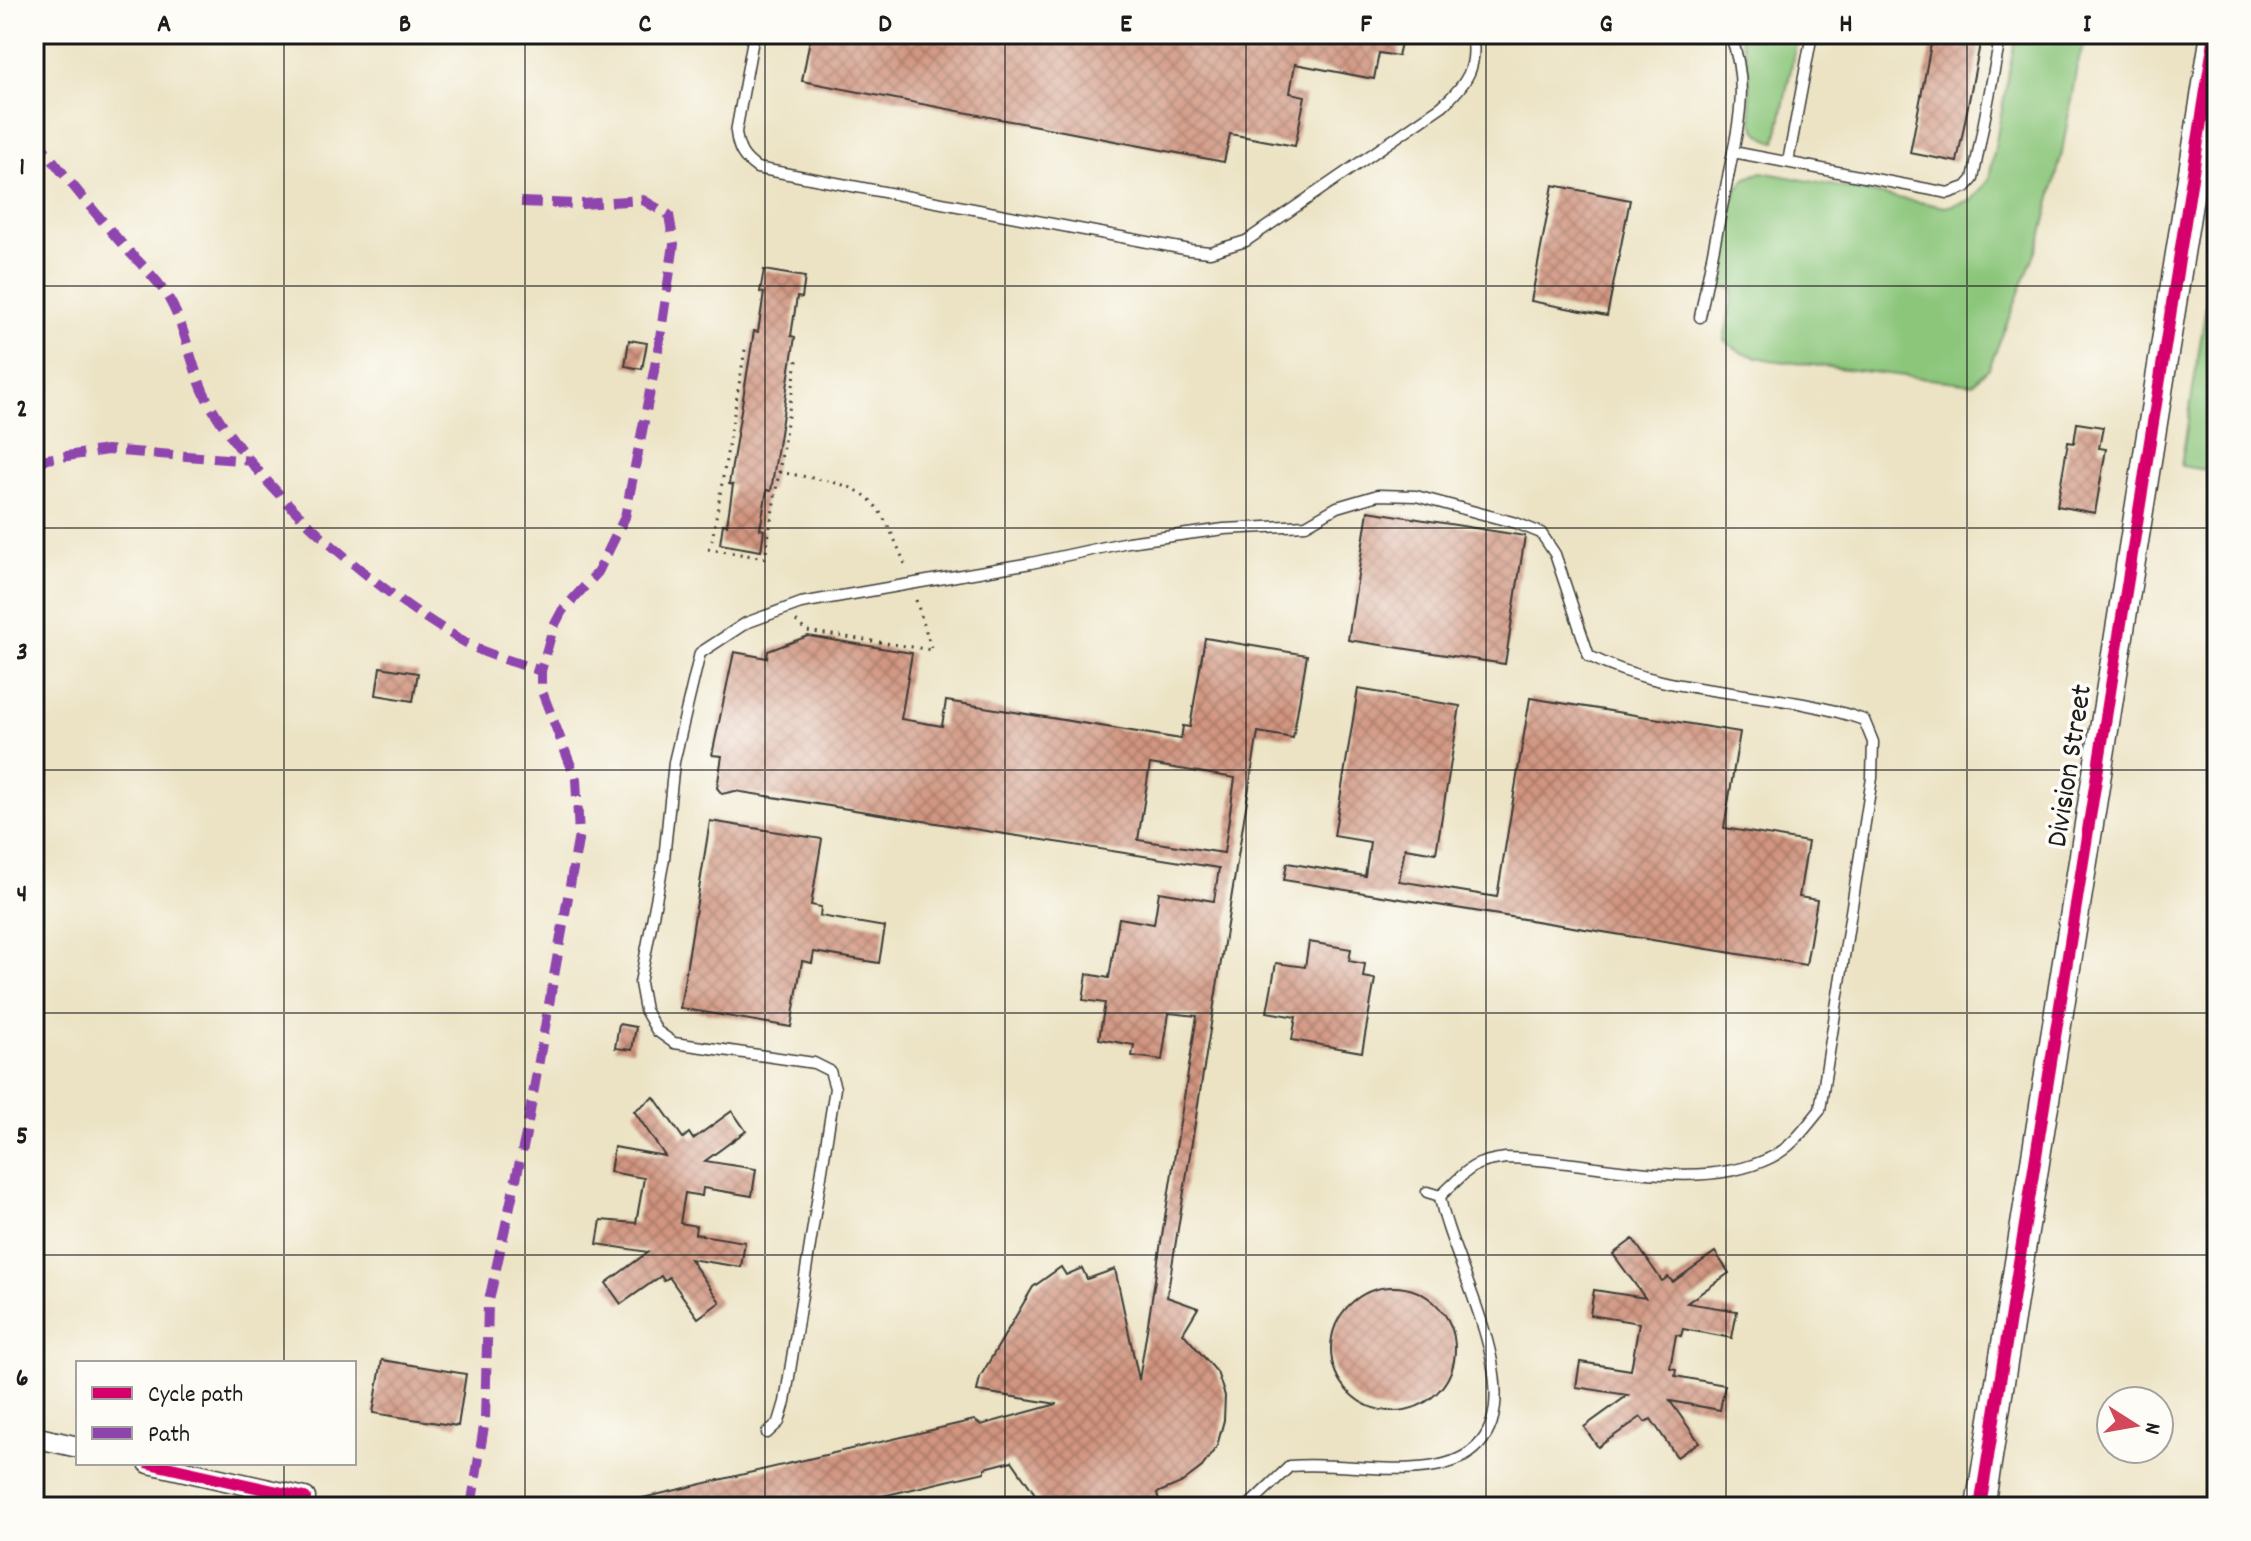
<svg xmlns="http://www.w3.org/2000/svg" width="2251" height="1541" viewBox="0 0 2251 1541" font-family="Dekko,sans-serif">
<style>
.green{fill:#8bc67a;stroke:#54714b;stroke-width:2}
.building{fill:url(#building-cross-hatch);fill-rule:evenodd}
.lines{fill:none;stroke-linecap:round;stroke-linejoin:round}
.lane-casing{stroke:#3b3a35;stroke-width:13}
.street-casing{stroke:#3b3a35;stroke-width:23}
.secondary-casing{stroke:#3b3a35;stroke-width:31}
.path{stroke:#3b3a35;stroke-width:3;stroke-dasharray:2 6;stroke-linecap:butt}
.lane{stroke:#fff;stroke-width:10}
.street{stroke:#fff;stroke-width:20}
.secondary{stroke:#fff;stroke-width:28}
.quiet{stroke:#8e44ad;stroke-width:10;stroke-dasharray:20 10;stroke-linecap:butt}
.cycleway-casing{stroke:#fdfcf7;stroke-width:17}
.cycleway{stroke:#d6006c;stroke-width:12}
.grid{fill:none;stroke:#1c1c1c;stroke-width:2;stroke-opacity:0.55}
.labels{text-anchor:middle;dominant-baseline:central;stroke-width:7;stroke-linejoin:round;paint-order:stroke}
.street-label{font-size:30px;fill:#1c1c1c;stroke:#fdfcf7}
.neatline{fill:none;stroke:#1c1c1c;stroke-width:3}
.grid-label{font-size:26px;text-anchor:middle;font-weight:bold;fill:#1c1c1c}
</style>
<defs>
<pattern id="building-cross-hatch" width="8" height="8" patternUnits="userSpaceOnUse" patternTransform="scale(2)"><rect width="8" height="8" fill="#d19580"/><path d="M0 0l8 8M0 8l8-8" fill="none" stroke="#a97968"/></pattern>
</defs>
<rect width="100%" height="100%" fill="#fdfcf7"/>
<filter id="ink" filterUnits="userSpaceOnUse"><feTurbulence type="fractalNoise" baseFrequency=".0125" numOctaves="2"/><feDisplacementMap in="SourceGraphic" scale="16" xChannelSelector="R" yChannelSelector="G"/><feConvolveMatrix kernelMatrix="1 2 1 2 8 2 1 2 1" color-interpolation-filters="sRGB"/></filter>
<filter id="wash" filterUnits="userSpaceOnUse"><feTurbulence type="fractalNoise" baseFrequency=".006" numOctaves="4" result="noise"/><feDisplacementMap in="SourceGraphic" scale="32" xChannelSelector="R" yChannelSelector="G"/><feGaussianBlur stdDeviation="1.8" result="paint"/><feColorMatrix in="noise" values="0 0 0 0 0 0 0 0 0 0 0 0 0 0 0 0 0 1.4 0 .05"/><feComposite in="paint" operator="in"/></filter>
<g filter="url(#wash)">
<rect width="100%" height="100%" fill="#ece3c4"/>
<g class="green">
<path d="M1739,34h59l-22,108c-32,-7 -24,-39 -27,-64 -1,-15 -5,-30 -10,-44z"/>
<polygon points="2016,34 2089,34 2078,60 2062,153 2041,238 1989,368 1972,384 1770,360 1742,353 1724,340 1734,289 1717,286 1735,192 1746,178 1762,172 1945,207 1972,200 1989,179"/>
<polygon points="2217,235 2217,472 2181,466"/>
</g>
<g id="blocks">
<g class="building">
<polygon points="811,34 1403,34 1398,56 1379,53 1374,79 1295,64 1290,93 1305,96 1295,146 1230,134 1224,162 802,81"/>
<polygon points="1933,34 1982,34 1957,162 1910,153"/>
<polygon points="1553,185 1630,200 1607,316 1531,301"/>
<polygon points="764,270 805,277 802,298 797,297 791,336 795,337 771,491 767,490 760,529 764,530 761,551 720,544 723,524 727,525 733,485 729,484 754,331 758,332 764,293 760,292"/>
<polygon points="629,340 647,343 642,369 625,366"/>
<polygon points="2077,423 2103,427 2099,448 2106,449 2095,513 2057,506 2068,442 2074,443"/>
<polygon points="1368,511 1525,536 1505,664 1348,640"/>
<path d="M808,636l104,17 -11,66 41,7 4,-25 235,38 2,-13 7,1 15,-89 102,17 -14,83 -35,-6 -91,565 31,11 -15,25 34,39 8,24 -1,24 -7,26 -15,21 -21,16 -24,10 4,14h-117l-32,-46 -27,7v4l-149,35h-205l-1,-6 344,-81 7,5 76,-21 -80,-13 3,-14 53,-90 28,-20 5,8 16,-7 5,11 28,-10 24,111 58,-364 -28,-3 -7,47 -30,-4 2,-11 -35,-6 6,-36 -22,-3 4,-26 22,4 10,-60 35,6 5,-32 55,9 5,-33 -484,-77 -13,3 -5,-6 5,-32 -10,-1 22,-103 33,6 1,-7zM1150,764l85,14 -11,75 -86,-13z"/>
<polygon points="380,667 418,673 413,701 376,695"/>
<polygon points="1358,689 1460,706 1436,853 1405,848 1399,881 1497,897 1530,698 1740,732 1724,828 1808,842 1799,897 1817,900 1806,965 1284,880 1287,863 1365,876 1370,842 1334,836"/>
<polygon points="710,821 822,839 811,905 821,907 820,916 885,927 879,963 814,952 812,963 802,961 791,1027 680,1008"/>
<polygon points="1309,942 1351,949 1349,961 1365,964 1363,977 1375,979 1362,1052 1292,1040 1296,1017 1267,1012 1276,963 1305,967"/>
<polygon points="619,1024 636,1027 632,1050 615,1048"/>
<polygon points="654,1097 683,1138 689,1133 693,1139 732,1111 746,1131 705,1161 756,1169 752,1196 703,1188 702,1196 685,1193 680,1223 696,1226 695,1234 745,1242 741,1267 690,1259 720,1302 698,1318 669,1277 664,1281 661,1276 621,1304 606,1283 648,1252 597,1244 601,1220 636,1223 644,1178 610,1172 614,1147 665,1156 634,1111"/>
<polygon points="1633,1239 1662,1281 1668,1277 1673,1282 1715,1252 1729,1273 1687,1303 1737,1311 1732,1338 1683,1329 1681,1336 1676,1335 1670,1368 1676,1369 1675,1376 1725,1385 1720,1410 1670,1401 1699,1442 1677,1457 1651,1419 1645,1422 1641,1417 1598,1447 1584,1427 1628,1395 1576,1387 1580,1362 1631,1370 1639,1323 1590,1315 1594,1290 1645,1298 1613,1254"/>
<circle cx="1393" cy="1349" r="62"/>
<polygon points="382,1360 466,1374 458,1426 373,1413"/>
</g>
</g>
</g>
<g filter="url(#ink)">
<use href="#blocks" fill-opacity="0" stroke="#3b3a35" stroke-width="2"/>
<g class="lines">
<g class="lane-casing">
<g id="lane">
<path d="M754,34l-18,98c2,18 7,26 21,36l433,82 20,2 36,-11 196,-135c25,-22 36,-39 30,-72"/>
<path d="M1730,34c16,40 12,76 3,118l215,41 18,-6 7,-8 28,-145"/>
<polyline points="1788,162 1812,34"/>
<polyline points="1700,317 1733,152"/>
<path d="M767,1433l12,-11 6,-20 50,-314 -5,-17 -16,-8 -140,-20 -17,-12 -12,-21 -5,-27 24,-124 10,-97 26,-109 46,-30 55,-20 230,-40 97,-21 96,-13 82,-4 31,-18 41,-12 38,1 100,27 25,10 14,21 34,102c84,43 187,32 275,64l9,22 -1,36 -52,332c-14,17 -28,37 -48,47 -78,39 -182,2 -266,1 -40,5 -38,14 -66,38l-13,-4"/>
<path d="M1247,1507l43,-41c46,-4 93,7 139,1 138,-19 20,-201 11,-271"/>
</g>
</g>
<g class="street-casing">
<g id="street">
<polyline points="34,1437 78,1447"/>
<polyline points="149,1463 305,1498"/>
</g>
</g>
<g class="secondary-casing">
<polyline id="secondary" points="1980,1507 2215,34"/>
</g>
<g class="path">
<path d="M779,472c88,16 93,11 128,97"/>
<polyline points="712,541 746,344"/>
<polyline points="708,549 765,558 798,355"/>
<polyline points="796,621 806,631 932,650 915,597"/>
</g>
<use href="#lane" class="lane"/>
<use href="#street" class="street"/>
<use href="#secondary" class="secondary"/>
<g class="quiet">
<path d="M34,136c28,37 57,72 88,108 14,16 33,32 44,50 21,33 24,73 42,107 52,92 172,195 264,245 21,11 47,17 69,25"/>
<polyline points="34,461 107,450 253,461"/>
<polyline points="471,1507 485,1420 488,1305 526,1134 579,835 576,779 541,689 541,671 553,628 562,611 598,572 625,517 658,351 674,244 669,215 643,200 582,204 521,202"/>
</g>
<g class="cycleway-casing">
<g id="cycleway">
<polyline points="149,1463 305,1498"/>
<polyline points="1980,1507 2215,34"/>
</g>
</g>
<use href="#cycleway" class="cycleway"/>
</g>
</g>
<path class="grid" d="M284,34v1329M525,34v1473M765,34v1473M1005,34v1473M1246,34v1473M1486,34v1473M1726,34v1473M1967,34v1473M34,286h2183M34,528h2183M34,770h2183M34,1013h2183M34,1255h2183M284,1463v44"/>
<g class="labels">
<g class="street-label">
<text transform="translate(2072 766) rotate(-81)">Division Street</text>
</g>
</g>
<rect width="2251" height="1541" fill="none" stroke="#fdfcf7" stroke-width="88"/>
<rect x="76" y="1361" width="280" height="104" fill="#fdfcf7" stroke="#a3a29f" stroke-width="2"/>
<rect x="92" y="1387" width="40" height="12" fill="#d6006c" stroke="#a3a29f" stroke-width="2"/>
<text x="148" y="1401" font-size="24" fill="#1c1c1c">Cycle path</text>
<rect x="92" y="1427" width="40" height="12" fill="#8e44ad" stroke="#a3a29f" stroke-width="2"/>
<text x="148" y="1441" font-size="24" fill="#1c1c1c">Path</text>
<g transform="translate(2135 1425) rotate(101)"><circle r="38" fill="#fdfcf7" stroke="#a3a29f" stroke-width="2"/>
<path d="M0-6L14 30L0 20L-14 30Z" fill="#d1495b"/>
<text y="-12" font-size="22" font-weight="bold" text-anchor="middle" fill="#1c1c1c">N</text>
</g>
<rect x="44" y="44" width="2163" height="1453" class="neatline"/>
<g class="grid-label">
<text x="164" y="31">A</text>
<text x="405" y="31">B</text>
<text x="645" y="31">C</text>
<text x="885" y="31">D</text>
<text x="1126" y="31">E</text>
<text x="1366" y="31">F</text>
<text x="1606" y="31">G</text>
<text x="1846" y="31">H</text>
<text x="2087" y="31">I</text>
<text x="22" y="174">1</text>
<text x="22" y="416">2</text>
<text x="22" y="659">3</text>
<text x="22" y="901">4</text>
<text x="22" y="1143">5</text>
<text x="22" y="1385">6</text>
</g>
</svg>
